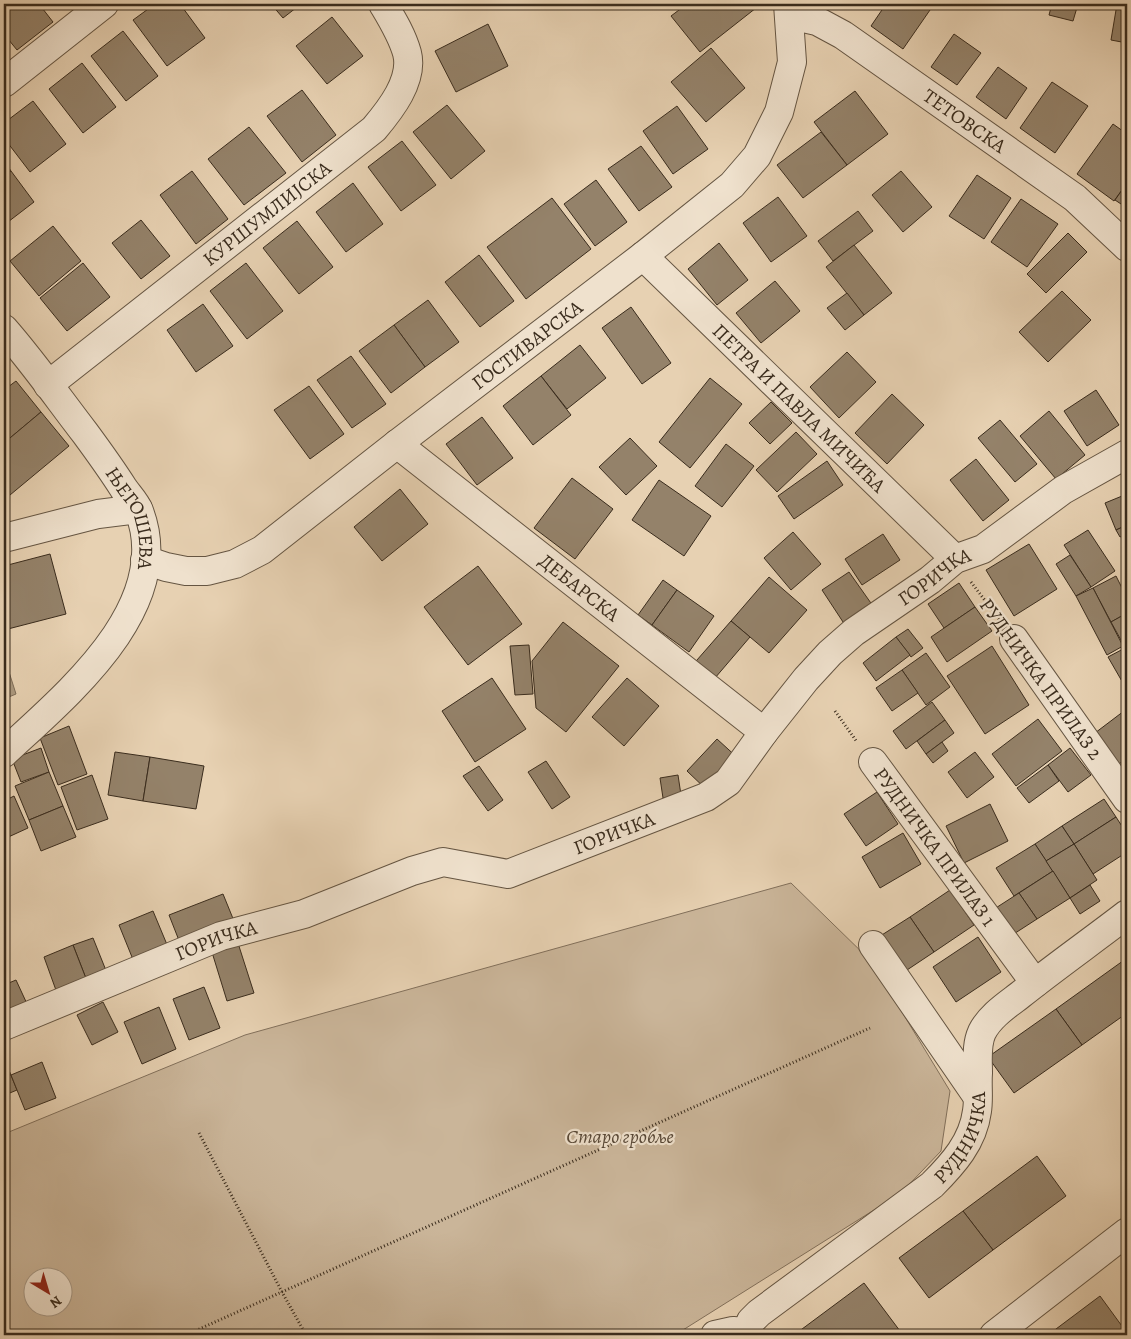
<svg xmlns="http://www.w3.org/2000/svg" width="1131" height="1339" viewBox="0 0 1131 1339" font-family="Alegreya,serif">
<style>
.green{fill:#cab599;stroke:#82705b;fill-rule:evenodd}
.water{fill:#ac997f;stroke:#7e6d58}
.building{fill:#94826a;stroke:#3a2c1d}
.lines{fill:none;stroke-linecap:round;stroke-linejoin:round}
.minor-casing{stroke:#655542;stroke-width:30}
.path{stroke:#3a2c1d;stroke-width:3;stroke-dasharray:1 2.5;stroke-linecap:butt}
.minor{stroke:#efe1cd;stroke-width:28}
.labels{text-anchor:middle;dominant-baseline:central;stroke-width:4.5;stroke-linejoin:round;paint-order:stroke}
.street-label{font-size:20px;fill:#3a2c1d;stroke:#efe1cd}
.park-label{font-size:20px;font-style:italic;fill:#574736;stroke:#efe1cd}
</style>
<rect width="100%" height="100%" fill="#e7d1b2"/>
<filter id="stains"><feTurbulence type="fractalNoise" baseFrequency=".004" numOctaves="4"/><feColorMatrix values="0 0 0 0 .2 0 0 0 0 .09 0 0 0 0 .02 0 0 0 .5 -.17"/></filter>
<radialGradient id="worn" r=".72"><stop offset=".6" stop-color="#630" stop-opacity="0"/><stop offset="1" stop-color="#630" stop-opacity=".3"/></radialGradient>
<path class="green" d="M791,883l80,78 79,130 -9,60 -40,42 -226,142h-671v-201l241,-99zM32,1276h30v30h-30z"/>
<polygon class="water" points="9,672 16,694 4,699 4,674"/>
<g class="building">
<polygon points="4,4 39,4 53,22 17,50 4,34"/>
<polygon points="155,4 180,4 205,38 167,66 133,20"/>
<polygon points="271,4 301,4 283,18"/>
<polygon points="687,4 752,4 756,8 700,52 671,16"/>
<polygon points="886,4 922,4 930,10 903,49 871,26"/>
<polygon points="1052,4 1078,4 1073,21 1049,15"/>
<polygon points="1117,4 1127,4 1127,43 1111,40"/>
<polygon points="332,17 363,56 327,84 296,46"/>
<polygon points="488,24 508,66 456,92 435,51"/>
<polygon points="123,31 158,76 126,101 91,56"/>
<polygon points="954,34 981,53 957,85 931,67"/>
<polygon points="711,48 745,88 706,122 671,82"/>
<polygon points="82,63 116,107 83,133 49,89"/>
<polygon points="998,67 1027,88 1006,119 976,97"/>
<polygon points="1052,82 1088,106 1055,153 1020,128"/>
<polygon points="302,90 336,135 302,162 267,116"/>
<polygon points="855,91 888,134 847,165 814,122"/>
<polygon points="33,101 66,144 30,172 4,138 4,123"/>
<polygon points="447,105 485,151 451,179 413,132"/>
<polygon points="677,106 708,149 673,174 643,131"/>
<polygon points="1113,124 1127,134 1127,183 1114,201 1077,174"/>
<polygon points="249,127 286,173 244,205 208,159"/>
<polygon points="821,132 847,165 803,198 777,165"/>
<polygon points="402,141 436,185 401,211 368,167"/>
<polygon points="641,146 672,187 639,211 608,169"/>
<polygon points="4,161 11,171 4,176"/>
<polygon points="11,171 34,202 4,225 4,176"/>
<polygon points="192,171 228,219 196,244 160,195"/>
<polygon points="901,171 932,207 903,232 872,195"/>
<polygon points="977,175 1011,198 984,239 949,216"/>
<polygon points="596,180 627,222 595,246 564,204"/>
<polygon points="353,183 383,224 346,252 316,212"/>
<polygon points="1127,183 1127,208 1115,200"/>
<polygon points="778,197 807,236 771,262 743,223"/>
<polygon points="552,198 591,249 526,299 487,247"/>
<polygon points="1021,199 1058,224 1027,267 991,242"/>
<polygon points="858,211 873,231 833,261 818,241"/>
<polygon points="141,220 170,256 141,279 112,243"/>
<polygon points="297,221 333,267 299,294 263,248"/>
<polygon points="53,226 81,261 39,296 10,261"/>
<polygon points="1068,233 1087,252 1046,293 1027,274"/>
<polygon points="719,243 748,280 717,305 688,269"/>
<polygon points="854,245 892,293 864,315 826,267"/>
<polygon points="479,255 514,301 480,327 445,282"/>
<polygon points="83,263 110,297 67,331 40,298"/>
<polygon points="246,263 283,311 247,339 210,291"/>
<polygon points="775,281 800,311 761,343 736,313"/>
<polygon points="1062,291 1091,320 1048,362 1019,332"/>
<polygon points="847,293 864,315 845,330 827,308"/>
<polygon points="428,300 459,342 425,367 394,325"/>
<polygon points="203,304 233,346 196,372 167,330"/>
<polygon points="631,307 671,363 642,384 602,328"/>
<polygon points="394,325 425,367 391,393 359,351"/>
<polygon points="580,345 606,378 567,409 541,376"/>
<polygon points="847,352 876,382 839,418 810,387"/>
<polygon points="351,356 386,404 352,428 317,380"/>
<polygon points="541,376 571,415 533,445 503,406"/>
<polygon points="710,378 742,404 690,468 659,442"/>
<polygon points="16,381 41,412 4,443 4,390"/>
<polygon points="309,386 344,434 310,459 274,410"/>
<polygon points="1096,390 1119,425 1087,446 1064,411"/>
<polygon points="892,394 924,425 887,464 855,433"/>
<polygon points="771,402 792,423 770,444 749,423"/>
<polygon points="1049,411 1085,455 1056,479 1020,436"/>
<polygon points="41,412 69,446 10,495 4,487 4,443"/>
<polygon points="482,417 513,458 477,485 446,444"/>
<polygon points="1000,420 1037,464 1015,482 978,438"/>
<polygon points="796,432 817,454 777,492 756,470"/>
<polygon points="630,438 657,466 626,495 599,467"/>
<polygon points="726,444 754,466 722,507 695,486"/>
<polygon points="976,459 1009,500 983,521 950,480"/>
<polygon points="827,461 843,485 794,519 778,496"/>
<polygon points="572,478 613,509 575,559 534,528"/>
<polygon points="659,480 711,516 684,556 632,520"/>
<polygon points="400,489 428,524 382,561 354,527"/>
<polygon points="1127,494 1127,525 1116,530 1105,503"/>
<polygon points="1127,525 1127,534 1120,537 1116,530"/>
<polygon points="1088,530 1115,571 1091,587 1064,545"/>
<polygon points="793,532 821,564 791,590 764,558"/>
<polygon points="883,534 900,560 862,585 845,559"/>
<polygon points="1029,544 1057,589 1014,616 986,570"/>
<polygon points="50,554 66,614 4,630 4,566"/>
<polygon points="1070,555 1091,587 1076,596 1056,564"/>
<polygon points="478,566 522,624 468,665 424,607"/>
<polygon points="849,572 873,606 845,625 822,590"/>
<polygon points="1116,576 1127,598 1127,613 1111,622 1093,588"/>
<polygon points="769,577 807,610 769,653 731,621"/>
<polygon points="663,580 677,590 652,625 638,615"/>
<polygon points="959,583 975,607 944,628 928,604"/>
<polygon points="1093,588 1123,646 1107,655 1076,596"/>
<polygon points="677,590 714,616 689,652 652,625"/>
<polygon points="975,607 992,631 947,662 931,637"/>
<polygon points="1127,613 1127,651 1111,622"/>
<polygon points="731,621 750,637 709,685 690,668"/>
<polygon points="563,622 619,666 566,732 536,708 532,661"/>
<polygon points="908,629 923,648 911,657 896,637"/>
<polygon points="896,637 910,655 876,681 863,663"/>
<polygon points="529,645 533,694 515,695 510,646"/>
<polygon points="992,646 1029,705 985,734 947,676"/>
<polygon points="1125,648 1127,651 1127,690 1108,657"/>
<polygon points="926,653 950,687 926,705 902,670"/>
<polygon points="902,670 918,693 892,711 876,688"/>
<polygon points="492,678 526,729 475,762 442,711"/>
<polygon points="627,678 659,706 624,746 592,717"/>
<polygon points="932,702 945,720 906,749 893,731"/>
<polygon points="1124,711 1127,716 1127,758 1114,768 1091,736"/>
<polygon points="1038,719 1062,751 1016,786 992,754"/>
<polygon points="945,720 954,733 926,754 917,741"/>
<polygon points="69,726 87,774 58,785 40,738"/>
<polygon points="717,739 740,760 709,792 687,771"/>
<polygon points="942,742 948,751 933,763 926,754"/>
<polygon points="41,748 49,772 21,782 12,759"/>
<polygon points="1070,748 1091,775 1068,792 1048,765"/>
<polygon points="115,752 150,757 143,801 108,795"/>
<polygon points="975,752 994,777 967,798 948,772"/>
<polygon points="150,757 204,766 196,809 143,801"/>
<polygon points="546,761 570,797 552,809 528,772"/>
<polygon points="1048,765 1059,781 1029,803 1017,788"/>
<polygon points="479,766 503,800 488,811 463,776"/>
<polygon points="49,772 63,806 29,820 15,786"/>
<polygon points="92,775 108,819 77,830 61,787"/>
<polygon points="678,775 681,795 663,798 660,778"/>
<polygon points="877,792 898,824 866,846 844,814"/>
<polygon points="14,796 28,828 4,839 4,801"/>
<polygon points="1104,799 1116,817 1074,844 1062,826"/>
<polygon points="990,804 1008,841 964,863 946,826"/>
<polygon points="63,806 76,837 41,851 29,820"/>
<polygon points="1116,817 1127,834 1127,852 1093,874 1074,844"/>
<polygon points="1062,826 1074,844 1046,861 1035,844"/>
<polygon points="903,833 921,864 880,888 862,857"/>
<polygon points="1035,844 1053,871 1014,896 996,868"/>
<polygon points="1074,844 1097,880 1070,898 1046,861"/>
<polygon points="1053,871 1070,898 1037,919 1019,893"/>
<polygon points="1090,885 1100,901 1080,914 1070,898"/>
<polygon points="950,890 974,925 934,952 910,917"/>
<polygon points="1019,893 1037,919 1006,939 988,913"/>
<polygon points="223,894 234,921 180,943 169,915"/>
<polygon points="153,911 168,947 134,962 119,925"/>
<polygon points="910,917 934,952 898,976 874,940"/>
<polygon points="978,937 1001,972 956,1002 933,967"/>
<polygon points="93,938 107,973 87,981 73,945"/>
<polygon points="237,940 254,993 227,1001 211,949"/>
<polygon points="73,945 87,981 57,993 44,957"/>
<polygon points="1127,958 1127,1013 1082,1045 1056,1009"/>
<polygon points="16,980 28,1006 7,1015 4,1009 4,985"/>
<polygon points="204,987 220,1028 189,1040 173,999"/>
<polygon points="103,1002 118,1032 92,1045 77,1015"/>
<polygon points="159,1007 176,1049 142,1064 124,1022"/>
<polygon points="1056,1009 1082,1045 1014,1093 988,1057"/>
<polygon points="4,1058 17,1090 5,1095 4,1091"/>
<polygon points="42,1062 56,1098 25,1110 11,1075"/>
<polygon points="1037,1156 1066,1196 993,1250 963,1211"/>
<polygon points="963,1211 993,1250 929,1298 899,1258"/>
<polygon points="864,1283 903,1335 794,1335"/>
<polygon points="1100,1296 1127,1333 1127,1335 1048,1335"/>
</g>
<g class="lines">
<g class="minor-casing">
<g id="minor">
<path id="s1" d="M790,15l27,6 26,14 232,163 52,49"/>
<polyline points="4,83 104,4"/>
<path id="s2" d="M643,256l312,303"/>
<path id="s3" d="M4,329c29,33 54,69 81,104 14,19 27,37 39,56 5,7 12,14 15,22 37,96 -74,185 -135,242"/>
<path id="s4" d="M48,385l326,-256c16,-19 40,-49 33,-76 -5,-18 -15,-34 -24,-49"/>
<path id="s5" d="M397,444l367,288"/>
<polyline points="4,538 98,514 138,509"/>
<path id="s6" d="M145,560l21,7 20,4h21l28,-7 27,-14 135,-106 246,-188 89,-71 25,-29 22,-44 13,-50 -4,-58"/>
<polyline points="1014,639 1127,799"/>
<path id="s7" d="M873,762l162,221"/>
<polyline points="873,945 977,1096"/>
<path id="s8" d="M4,1026l217,-90 83,-22 108,-43 31,-9 65,12 198,-77 22,-15 36,-50 42,-53 24,-26 24,-21 76,-52 25,-21 28,-10 80,-59 64,-36"/>
<polyline points="715,1335 733,1331 745,1332"/>
<path id="s9" d="M745,1335l6,-14 8,-8 173,-128c21,-21 41,-43 45,-74 2,-12 0,-25 1,-38 0,-14 -2,-28 4,-41 8,-16 25,-27 38,-37 35,-28 72,-54 107,-81"/>
<polyline points="994,1335 1127,1232"/>
</g>
</g>
<g class="path">
<polyline points="971,582 999,619"/>
<polyline points="835,711 857,742"/>
<polyline points="199,1133 282,1292 306,1335"/>
<polyline points="186,1335 870,1028"/>
</g>
<use href="#minor" class="minor"/>
</g>
<g class="labels">
<g class="street-label">
<text stroke="none"><textPath href="#s1" startOffset="206">ТЕТОВСКА</textPath></text>
<text stroke="none"><textPath href="#s4" startOffset="278">КУРШУМЛИЈСКА</textPath></text>
<text stroke="none"><textPath href="#s6" startOffset="458">ГОСТИВАРСКА</textPath></text>
<text stroke="none"><textPath href="#s2" startOffset="218">ПЕТРА И ПАВЛА МИЧИЋА</textPath></text>
<text stroke="none"><textPath href="#s3" startOffset="231">ЊЕГОШЕВА</textPath></text>
<text stroke="none"><textPath href="#s8" startOffset="1069">ГОРИЧКА</textPath></text>
<text stroke="none"><textPath href="#s5" startOffset="232">ДЕБАРСКА</textPath></text>
<text transform="translate(1041 679) rotate(54)">РУДНИЧКА ПРИЛАЗ 2</text>
<text stroke="none"><textPath href="#s8" startOffset="649">ГОРИЧКА</textPath></text>
<text stroke="none"><textPath href="#s7" startOffset="105">РУДНИЧКА ПРИЛАЗ 1</textPath></text>
<text stroke="none"><textPath href="#s8" startOffset="229">ГОРИЧКА</textPath></text>
<text stroke="none"><textPath href="#s9" startOffset="299">РУДНИЧКА</textPath></text>
</g>
<g class="park-label">
<text x="620" y="1136">Старо гробље</text>
</g>
</g>
<rect width="1131" height="1339" fill="none" stroke="#e7d1b2" stroke-width="20"/>
<rect x="5" y="5" width="1121" height="1329" fill="none" stroke="#3a2c1d" stroke-width="2.5"/>
<rect x="10" y="10" width="1111" height="1319" fill="none" stroke="#3a2c1d"/>
<g transform="translate(48 1292) rotate(142)"><circle r="24" fill="#efe1cd" stroke="#a79987"/>
<path d="M0-4L9 19L0 12L-9 19Z" fill="#8f2418"/>
<text y="-8" font-size="14" font-weight="bold" text-anchor="middle" fill="#3a2c1d">N</text>
</g>
<rect width="100%" height="100%" filter="url(#stains)"/>
<rect width="100%" height="100%" fill="url(#worn)"/>
</svg>
